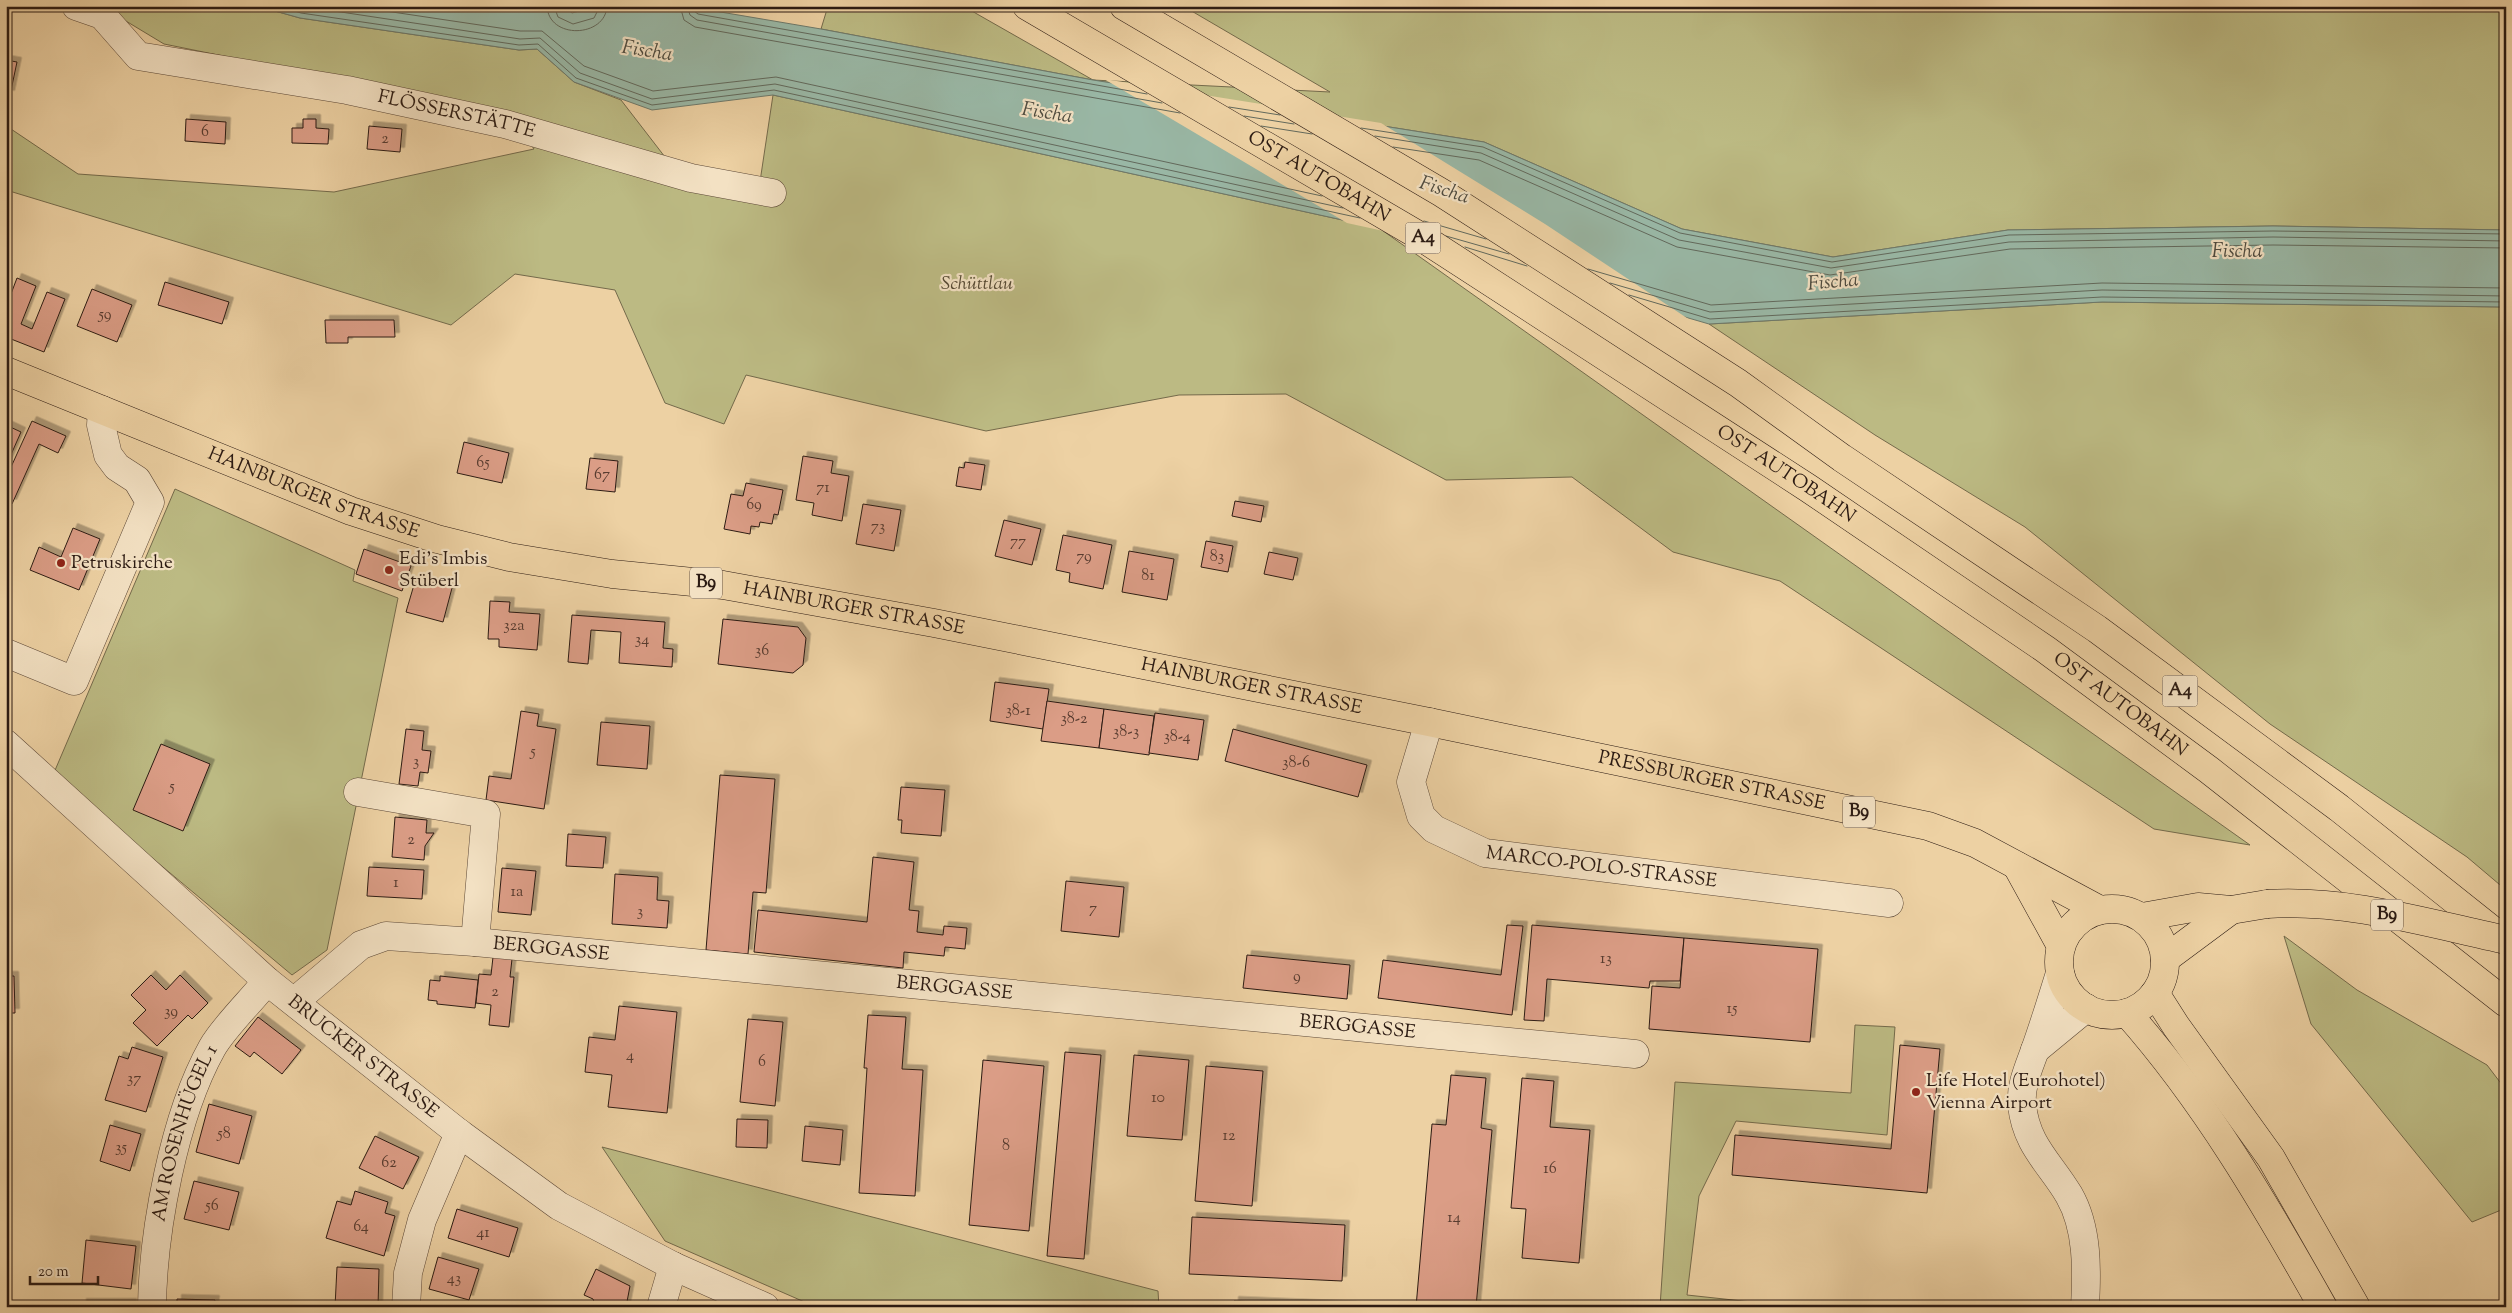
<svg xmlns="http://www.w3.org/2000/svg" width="2512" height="1313" viewBox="0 0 2512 1313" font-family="'Sorts Mill Goudy',serif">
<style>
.green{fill:#bcba83;stroke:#746a4b}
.water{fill:#99b7a5;stroke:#6d796b}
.pier{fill:#edd1a3}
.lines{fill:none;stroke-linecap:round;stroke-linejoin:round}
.shore{stroke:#62695c;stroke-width:1}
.building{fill:#db9d86;stroke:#2c1b13;filter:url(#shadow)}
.minor-casing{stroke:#5c4837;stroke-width:29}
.major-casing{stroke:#2c1b13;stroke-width:29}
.highway-casing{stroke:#2c1b13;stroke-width:29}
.minor{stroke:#f3e1c3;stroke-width:28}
.major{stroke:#edd1a3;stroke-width:28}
.highway{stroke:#edd1a3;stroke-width:28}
.major-bridge-casing{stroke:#2c1b13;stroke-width:29;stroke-linecap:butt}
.major-bridge{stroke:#edd1a3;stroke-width:28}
.poi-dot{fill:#8f2418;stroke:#f3e1c3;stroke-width:2}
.labels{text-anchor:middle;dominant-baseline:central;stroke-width:4.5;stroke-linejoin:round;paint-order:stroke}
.number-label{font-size:16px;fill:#583c30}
.shield{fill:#f3e1c3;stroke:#685648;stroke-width:1}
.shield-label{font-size:18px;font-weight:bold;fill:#2c1b13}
.street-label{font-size:19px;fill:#2c1b13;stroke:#f3e1c3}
.park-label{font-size:19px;font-style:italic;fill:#574b35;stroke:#f3e1c3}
.poi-label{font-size:19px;fill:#2c1b13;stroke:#f3e1c3;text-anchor:start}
.water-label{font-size:20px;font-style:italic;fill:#4d4a3f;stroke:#f3e1c3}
</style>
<defs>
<filter id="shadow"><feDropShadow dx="4.5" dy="-4.5" stdDeviation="0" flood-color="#0004"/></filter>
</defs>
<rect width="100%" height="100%" fill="#edd1a3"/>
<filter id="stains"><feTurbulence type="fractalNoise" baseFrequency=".004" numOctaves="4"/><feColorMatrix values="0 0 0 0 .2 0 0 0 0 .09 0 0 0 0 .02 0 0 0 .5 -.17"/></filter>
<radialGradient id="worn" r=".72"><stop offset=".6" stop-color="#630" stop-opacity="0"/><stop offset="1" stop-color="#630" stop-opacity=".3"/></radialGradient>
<g class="green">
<polygon points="101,6 257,6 300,18 519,50 537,49 574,82 621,100 692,192 758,195 773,95 1379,228 2250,845 2154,829 1780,581 1673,552 1572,477 1446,480 1286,394 1179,395 986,431 746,375 724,424 665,403 615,290 515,274 451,325 6,190 6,134 8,127 78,174 334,192 534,149 509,114 164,44"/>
<polygon points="828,6 963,6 1093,80 1330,92 1183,6 2506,6 2506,230 2273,226 2008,230 1833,257 1682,229 1484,142 1093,80 821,29"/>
<polygon points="2102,302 2506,307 2506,890 2467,857 2270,724 2025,527 1875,435 1709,324"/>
<polygon points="175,489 355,570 353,581 398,598 327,950 292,975 53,775"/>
<polygon points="2284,936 2357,990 2487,1065 2506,1090 2506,1208 2472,1222 2311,1024"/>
<polygon points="1855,1025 1895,1027 1887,1135 1736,1121 1699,1196 1687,1295 1798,1307 1660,1307 1675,1082 1851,1093"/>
<polygon points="602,1147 1158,1291 1159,1307 816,1307 665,1241"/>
</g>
<polygon class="water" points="257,6 563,6 572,13 597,6 685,6 821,29 1093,80 1484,142 1682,229 1833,257 2008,230 2273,226 2506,230 2506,307 2102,302 1709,324 1379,228 773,95 652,110 574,82 537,49 519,50 300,18"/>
<polygon class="pier" points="1104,79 1381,123 1545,224 1693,322 1379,230 1347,223"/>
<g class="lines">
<g class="shore">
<polyline points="277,6 301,13 519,45 538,44 576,78 652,105 774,90 1360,218"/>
<polyline points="301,6 520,39 540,38 580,73 652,99 775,84 1343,208"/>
<polyline points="352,6 520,31 542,31 584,66 653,91 776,77 1322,196"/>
<path d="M547,6c1,34 59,32 60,0"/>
<polyline points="554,6 558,17 573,24 594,18 600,6"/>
<polyline points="680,6 684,20 695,27 1180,113"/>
<polyline points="687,6 690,15 697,20 1162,103"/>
<polyline points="694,6 694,11 698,14 1147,94"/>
<polyline points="1229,107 1280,115"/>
<polyline points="1244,116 1294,124"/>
<polyline points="1261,126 1312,134"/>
<polyline points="1361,128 1483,147 1680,233 1832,262 2009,235 2273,231 2506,234"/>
<polyline points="1375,136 1481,153 1679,240 1831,268 2009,242 2273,237 2506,241"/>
<polyline points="1393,147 1479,160 1677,247 1830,275 2010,249 2273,245 2506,248"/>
<polyline points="1424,221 1486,239"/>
<polyline points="1446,236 1509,254"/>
<polyline points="1465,247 1527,266"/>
<polyline points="1588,269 1711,305 2102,283 2506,288"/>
<polyline points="1610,283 1710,312 2102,290 2506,296"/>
<polyline points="1629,295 1710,319 2102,297 2506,302"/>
</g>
</g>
<g class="building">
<polygon points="6,60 17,62 10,95 6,94"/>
<polygon points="186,119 226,122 225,144 185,141"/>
<polygon points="303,119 316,119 316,128 329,129 328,144 292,143 292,128 303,128"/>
<polygon points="369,126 402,129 400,152 367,149"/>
<polygon points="17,278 36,286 21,324 32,329 47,292 65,299 44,352 6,337 6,307"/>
<polygon points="165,282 229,302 222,324 158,305"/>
<polygon points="92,289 132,305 117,342 77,326"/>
<polygon points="325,320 394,320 395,337 348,337 348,343 326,343"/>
<polygon points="32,421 66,436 58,453 39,444 12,504 6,501 6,478"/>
<polygon points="6,425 21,432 6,466"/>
<polygon points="464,442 509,453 502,483 457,473"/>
<polygon points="803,456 833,461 831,473 849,476 842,521 812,515 814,503 796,500"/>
<polygon points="590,458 618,461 615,492 586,489"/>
<polygon points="965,462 985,465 981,490 956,486 959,467 964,468"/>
<polygon points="746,483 783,490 778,515 774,514 772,524 760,522 759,527 751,526 750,534 724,529 731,494 743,496"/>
<polygon points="1235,501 1264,506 1261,522 1232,516"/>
<polygon points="863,504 901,510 894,551 856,544"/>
<polygon points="1004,520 1041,529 1032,565 995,556"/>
<polygon points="73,528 100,539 79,590 30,570 39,547 61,557"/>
<polygon points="1063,535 1112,545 1103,589 1069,582 1070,573 1056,570"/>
<polygon points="1206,541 1233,546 1228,572 1201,567"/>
<polygon points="364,549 411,566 402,591 356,574"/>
<polygon points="1129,551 1174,559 1167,600 1122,592"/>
<polygon points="1269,552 1298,558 1293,580 1264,574"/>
<polygon points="416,578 452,588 443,622 406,612"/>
<polygon points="490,601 510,602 509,612 540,614 537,650 499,647 499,639 488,639"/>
<polygon points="572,615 665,622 663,648 673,649 672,667 619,663 621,632 591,630 588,664 568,662"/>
<polygon points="723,619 798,627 806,638 803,665 793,673 718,664"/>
<polygon points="995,682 1049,689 1043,729 990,721"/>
<polygon points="1047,701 1104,709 1099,748 1041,741"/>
<polygon points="1104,709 1154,716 1149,755 1099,748"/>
<polygon points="521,711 539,714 537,726 556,729 544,809 486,800 489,776 511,779"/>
<polygon points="1155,713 1204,720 1198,760 1149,753"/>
<polygon points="601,722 650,726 647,769 597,765"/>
<polygon points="406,729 424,731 422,750 431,751 428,773 420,772 418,786 399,784"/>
<polygon points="1233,729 1367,765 1358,797 1225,761"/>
<polygon points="161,744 210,764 183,831 133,810"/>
<polygon points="720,775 775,779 766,893 753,892 748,954 706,950"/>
<polygon points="901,787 945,790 941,836 901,833 902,820 898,820"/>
<polygon points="395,817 427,820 426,833 434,833 425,846 424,860 392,857"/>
<polygon points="568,834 606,837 603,868 566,866"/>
<polygon points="873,857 914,862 909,910 919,911 917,932 943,935 944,926 967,928 965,949 945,947 944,956 904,952 903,968 754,952 758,910 867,922"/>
<polygon points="369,867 424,870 422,899 367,896"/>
<polygon points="502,868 536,871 531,915 498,912"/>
<polygon points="615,874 658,877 657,900 669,901 667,928 612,924"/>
<polygon points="1066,881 1124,887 1119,937 1061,931"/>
<polygon points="1507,925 1523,926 1512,1015 1378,998 1383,960 1501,975"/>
<polygon points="1532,925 1684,938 1680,981 1650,981 1649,988 1547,979 1544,1021 1524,1020"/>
<polygon points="1684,938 1818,949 1810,1042 1649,1029 1652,986 1680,988"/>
<polygon points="1247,955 1350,965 1347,999 1243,988"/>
<polygon points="493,957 512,959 510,977 514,977 509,1027 489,1025 491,1005 476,1003 479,974 491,975"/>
<polygon points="151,975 166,990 180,975 208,1003 192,1019 188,1015 157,1046 133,1023 146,1010 131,995"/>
<polygon points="6,976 14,976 15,1013 6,1013"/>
<polygon points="440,976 478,980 475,1008 437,1004 437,1001 428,1000 430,980 440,981"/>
<polygon points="619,1006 677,1012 667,1113 608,1107 612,1075 585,1072 589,1037 615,1040"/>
<polygon points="868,1015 906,1017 902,1069 923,1070 915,1196 859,1193 867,1068 864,1068"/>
<polygon points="258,1017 301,1050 282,1074 254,1052 250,1057 235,1046"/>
<polygon points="748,1019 783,1022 775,1106 740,1102"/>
<polygon points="1900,1045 1940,1049 1927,1193 1732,1175 1735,1135 1891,1149"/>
<polygon points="132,1047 163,1057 146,1112 105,1100 119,1056 128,1059"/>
<polygon points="1065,1052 1101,1055 1084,1259 1047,1256"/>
<polygon points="1134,1055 1189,1060 1182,1140 1127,1136"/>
<polygon points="983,1060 1044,1066 1029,1231 969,1225"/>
<polygon points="1206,1066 1263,1071 1252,1206 1195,1201"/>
<polygon points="1451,1075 1486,1078 1481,1128 1492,1130 1476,1307 1416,1307 1432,1124 1446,1125"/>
<polygon points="1522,1078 1554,1081 1550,1127 1590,1130 1579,1263 1522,1258 1526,1209 1511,1208"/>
<polygon points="209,1104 252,1116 239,1164 196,1152"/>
<polygon points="737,1119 768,1120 767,1148 736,1147"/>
<polygon points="110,1125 141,1134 130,1171 100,1161"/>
<polygon points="805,1126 843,1130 840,1165 802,1161"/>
<polygon points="375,1136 419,1157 403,1189 359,1168"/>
<polygon points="194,1181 239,1192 229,1230 184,1219"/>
<polygon points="355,1191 388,1202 385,1213 395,1216 384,1256 326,1238 337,1201 351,1205"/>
<polygon points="457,1209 518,1228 509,1257 448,1238"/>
<polygon points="1192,1217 1345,1225 1342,1281 1189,1274"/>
<polygon points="86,1240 136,1246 131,1289 82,1283"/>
<polygon points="438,1257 479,1269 469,1300 429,1289"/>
<polygon points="337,1267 379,1269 378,1307 335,1307"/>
<polygon points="596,1269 630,1286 626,1307 596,1307 593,1299 584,1295"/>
<polygon points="177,1299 215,1300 214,1307 177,1307"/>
<polygon points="1234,1301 1352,1306 1352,1307 1234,1307"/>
<rect x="82" y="1303" width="50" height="4"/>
</g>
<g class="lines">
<g class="minor-casing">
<g id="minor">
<path id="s1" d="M76,6l26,9 36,41 209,34 158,34 186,54 81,15"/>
<polyline points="6,653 74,681 150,502 137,480 117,467 108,455 101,425 102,410"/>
<path id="s2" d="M1429,722l-18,60 10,34 13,13 51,24 404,50"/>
<path id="s3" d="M6,744l261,237 192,152 100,73 114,60 92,41"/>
<polyline points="358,792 486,814 475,942"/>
<path d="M2060,973c-8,26 -16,52 -25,77 -6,17 -15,36 -13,55 4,40 28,58 47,90 19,33 18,75 16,112"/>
<path id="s4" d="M295,1001l66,-56 25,-9 89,6 1160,112"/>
<polyline points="2035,1050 2086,1008"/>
<path id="s5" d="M152,1307c1,-77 22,-191 60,-259 11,-20 40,-48 55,-67"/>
<polyline points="406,1307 408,1273 422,1220 459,1133"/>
<polyline points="661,1307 673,1266"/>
</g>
</g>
<g class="major-casing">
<g id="major">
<path id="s6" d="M6,371l345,140 86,28 72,18 103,17 111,11 211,38 495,99 499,104 47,17 125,67"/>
<polyline points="2017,866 2061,946"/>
<circle cx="2112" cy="962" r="53"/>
<polyline points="2142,917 2198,907 2231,910 2267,904"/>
<polyline points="2165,959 2231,910"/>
</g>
</g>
<g class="highway-casing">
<g id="highway">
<path id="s7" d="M1027,6l391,229 390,253 237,161 164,121 297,233"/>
<polyline points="1124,6 1442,193 1738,383 1842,458 2097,629 2339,808 2506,941"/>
<polyline points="2155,993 2176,1026 2271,1158 2356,1307"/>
<path d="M2127,1013c78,88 138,191 196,294"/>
</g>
</g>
<use href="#minor" class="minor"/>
<use href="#major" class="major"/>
<use href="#highway" class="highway"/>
<g class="major-bridge-casing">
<path id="major-bridge" d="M2267,904c81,-5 160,19 239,36"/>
</g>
<use href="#major-bridge" class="major-bridge"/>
</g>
<g class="poi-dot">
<circle cx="61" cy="563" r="5"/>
<circle cx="389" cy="570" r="5"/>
<circle cx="1916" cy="1092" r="5"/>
</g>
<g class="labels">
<g class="number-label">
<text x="205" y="132">6</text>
<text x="385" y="139">2</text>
<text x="105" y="315">59</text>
<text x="483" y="463">65</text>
<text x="602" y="475">67</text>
<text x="823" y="488">71</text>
<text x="754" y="505">69</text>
<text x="878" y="527">73</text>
<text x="1018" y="542">77</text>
<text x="1084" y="557">79</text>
<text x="1217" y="557">83</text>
<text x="1148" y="576">81</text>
<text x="514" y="626">32a</text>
<text x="642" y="640">34</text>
<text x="762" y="651">36</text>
<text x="1018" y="711">38-1</text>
<text x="1074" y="719">38-2</text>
<text x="1126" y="732">38-3</text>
<text x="1177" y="737">38-4</text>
<text x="533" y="752">5</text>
<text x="416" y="762">3</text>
<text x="1296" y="763">38-6</text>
<text x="172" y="787">5</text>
<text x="411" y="840">2</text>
<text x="396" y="883">1</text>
<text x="517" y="892">1a</text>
<text x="1093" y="909">7</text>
<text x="640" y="912">3</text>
<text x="1606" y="959">13</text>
<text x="1297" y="977">9</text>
<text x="495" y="992">2</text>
<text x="1732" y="1009">15</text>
<text x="171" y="1012">39</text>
<text x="630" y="1056">4</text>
<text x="762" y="1062">6</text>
<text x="134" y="1079">37</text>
<text x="1158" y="1098">10</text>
<text x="224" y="1134">58</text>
<text x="1229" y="1136">12</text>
<text x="1006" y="1146">8</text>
<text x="121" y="1148">35</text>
<text x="389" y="1163">62</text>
<text x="1550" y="1169">16</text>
<text x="212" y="1206">56</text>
<text x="1454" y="1218">14</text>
<text x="361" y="1227">64</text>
<text x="483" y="1233">41</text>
<text x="454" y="1279">43</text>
</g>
<g class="shield">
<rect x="1405.5" y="222.5" width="35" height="31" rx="4"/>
<rect x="690" y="567.5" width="32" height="31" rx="4"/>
<rect x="2162.5" y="675.5" width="35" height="31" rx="4"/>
<rect x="1843" y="796.5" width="32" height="31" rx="4"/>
<rect x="2371" y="899.5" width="32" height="31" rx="4"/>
</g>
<g class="shield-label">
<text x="1423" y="238">A4</text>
<text x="706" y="583">B9</text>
<text x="2180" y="691">A4</text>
<text x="1859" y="812">B9</text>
<text x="2387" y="915">B9</text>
</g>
<g class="street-label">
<text stroke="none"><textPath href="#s1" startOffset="406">FLÖSSERSTÄTTE</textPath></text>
<text stroke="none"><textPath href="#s7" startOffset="338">OST AUTOBAHN</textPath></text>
<text stroke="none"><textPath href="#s7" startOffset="892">OST AUTOBAHN</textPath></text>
<text stroke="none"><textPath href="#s6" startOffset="331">HAINBURGER STRASSE</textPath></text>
<text stroke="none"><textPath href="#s6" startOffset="886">HAINBURGER STRASSE</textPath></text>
<text stroke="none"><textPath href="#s6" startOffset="1291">HAINBURGER STRASSE</textPath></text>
<text stroke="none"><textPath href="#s7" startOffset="1298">OST AUTOBAHN</textPath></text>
<text stroke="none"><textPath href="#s6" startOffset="1761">PRESSBURGER STRASSE</textPath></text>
<text stroke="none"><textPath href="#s2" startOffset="290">MARCO-POLO-STRASSE</textPath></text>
<text stroke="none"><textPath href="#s4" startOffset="279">BERGGASSE</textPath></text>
<text stroke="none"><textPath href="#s4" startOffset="684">BERGGASSE</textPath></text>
<text stroke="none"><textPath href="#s4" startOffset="1089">BERGGASSE</textPath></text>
<text stroke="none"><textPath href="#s3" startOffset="475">BRUCKER STRASSE</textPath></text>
<text stroke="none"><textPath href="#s5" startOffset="178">AM ROSENHÜGEL 1</textPath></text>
</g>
<g class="park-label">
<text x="977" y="284">Schüttlau</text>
</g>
<g class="poi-label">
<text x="399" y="559">Edi's Imbis<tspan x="399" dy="22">Stüberl</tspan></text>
<text x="71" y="563">Petruskirche</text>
<text x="1926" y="1081">Life Hotel (Eurohotel)<tspan x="1926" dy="22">Vienna Airport</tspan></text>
</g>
<g class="water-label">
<text transform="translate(647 52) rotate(9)">Fischa</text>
<text transform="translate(1047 114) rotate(9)">Fischa</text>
<text transform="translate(1444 191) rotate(18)">Fischa</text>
<text x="2237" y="252">Fischa</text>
<text transform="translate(1833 283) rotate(-5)">Fischa</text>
</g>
</g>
<rect width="2512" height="1313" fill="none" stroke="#edd1a3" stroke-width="25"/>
<rect x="8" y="8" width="2497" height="1298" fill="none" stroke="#2c1b13" stroke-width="2.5"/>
<rect x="12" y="12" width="2487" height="1288" fill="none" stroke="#2c1b13"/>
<path d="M30 1276v8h68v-8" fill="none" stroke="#2c1b13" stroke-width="2.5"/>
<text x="38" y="1276" font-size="15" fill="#2c1b13" stroke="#f3e1c3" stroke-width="4" paint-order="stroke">20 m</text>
<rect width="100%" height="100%" filter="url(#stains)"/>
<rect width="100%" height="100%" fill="url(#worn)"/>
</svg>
